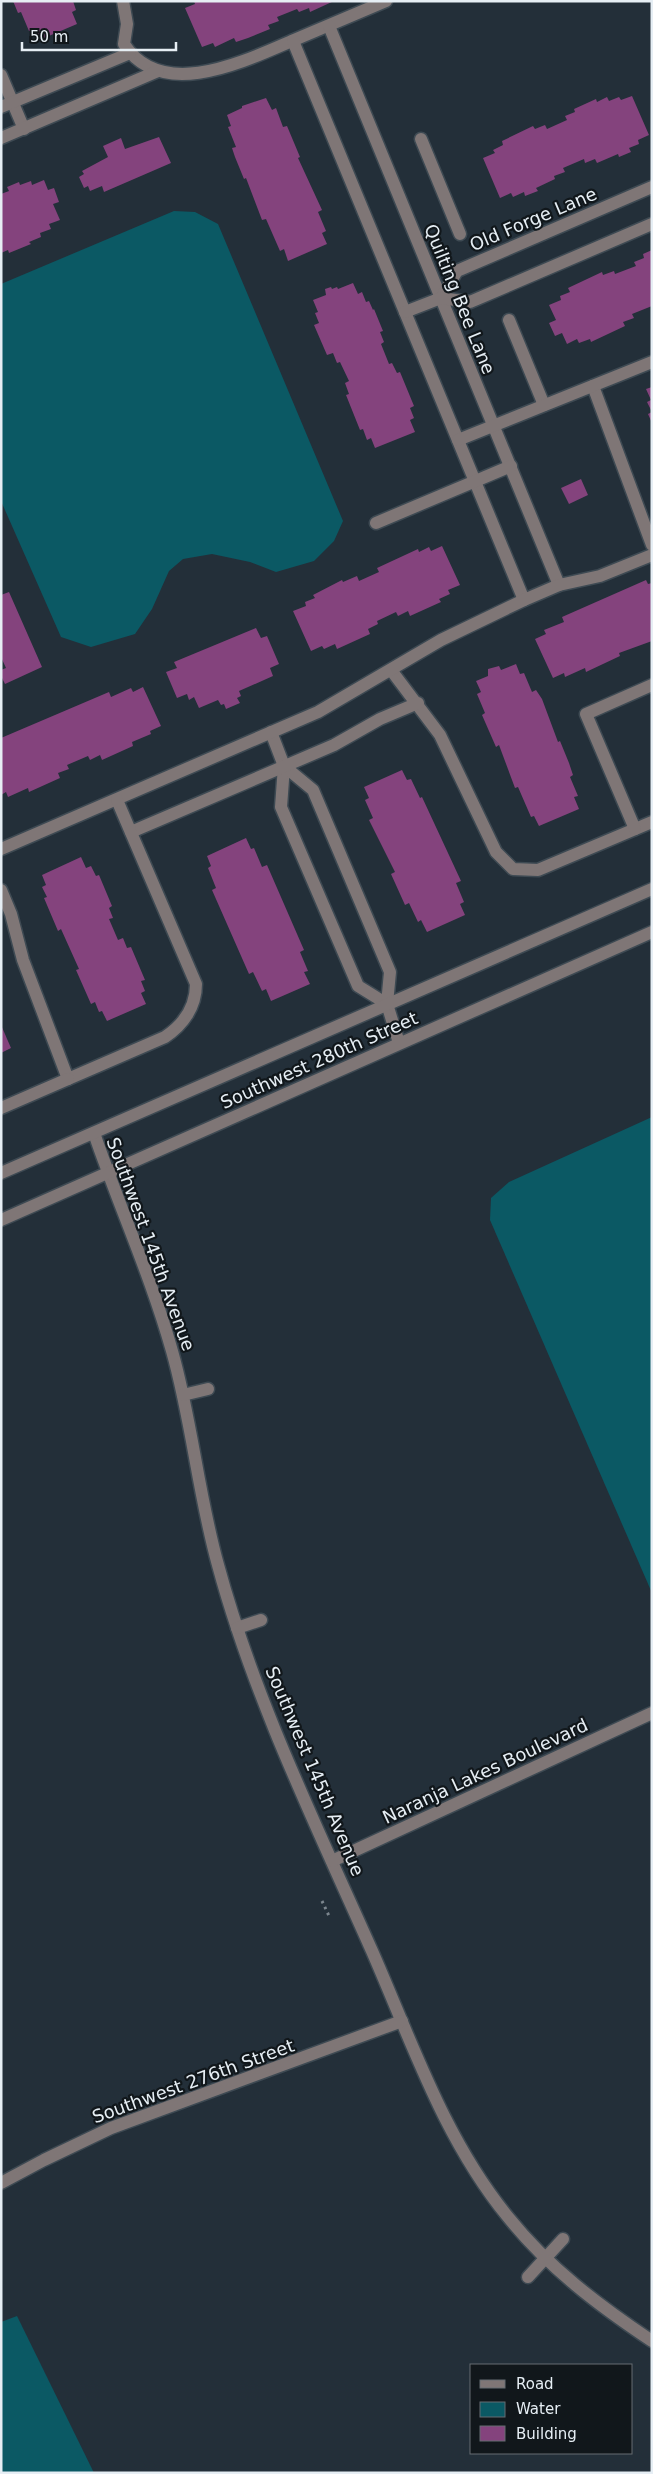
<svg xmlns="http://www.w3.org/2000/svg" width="653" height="2474" viewBox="0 0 653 2474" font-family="'DejaVu Sans',sans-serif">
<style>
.water{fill:#0b5964}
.building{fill:#84437d}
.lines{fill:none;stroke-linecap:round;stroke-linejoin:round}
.minor-casing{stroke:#3e4a53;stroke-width:15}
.path{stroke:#7c868e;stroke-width:3;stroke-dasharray:2.5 4;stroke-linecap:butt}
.minor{stroke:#7f7676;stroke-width:12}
.labels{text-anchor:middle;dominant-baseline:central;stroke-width:4.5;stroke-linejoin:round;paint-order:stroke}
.street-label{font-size:18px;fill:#e6eef4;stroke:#11171b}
</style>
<rect width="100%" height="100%" fill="#232f39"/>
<g class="water">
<polygon points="174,211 195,212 218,224 343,521 334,541 314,561 276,572 250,562 212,554 183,559 169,571 152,609 135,634 91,647 61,637 1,501 1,284"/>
<polygon points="652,1117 652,1593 490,1220 491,1198 509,1182"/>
<polygon points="17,2316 94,2473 1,2473 1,2322"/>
</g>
<g class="building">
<polygon points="13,1 73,1 76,10 72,12 77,24 37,41 33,30 29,31 21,12 18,13"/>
<polygon points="194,1 334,1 310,12 309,8 299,12 297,9 277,17 279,21 268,25 270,29 248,38 236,42 234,38 215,47 213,43 202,47 185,8 195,4"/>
<polygon points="632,96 649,135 638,140 639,144 629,148 631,152 619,157 618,154 597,163 595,159 585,163 584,159 563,168 565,172 554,176 555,179 536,188 538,191 525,196 524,192 513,197 511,193 500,198 483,158 495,153 493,150 503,145 502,141 533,126 535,129 545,125 547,129 567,120 565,116 575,112 574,109 596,99 597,102 607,97 609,101 619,97 621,100"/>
<polygon points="266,98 272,110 276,108 283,127 287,126 300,157 298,158 322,210 318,212 326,231 322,233 327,244 288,261 284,249 280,251 266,219 262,220 246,178 244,179 235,157 232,148 236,147 228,127 231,126 227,115 242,108 242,106"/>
<polygon points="159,137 171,163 104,192 102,186 90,191 88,186 84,188 79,177 84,174 82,171 108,157 103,146 121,138 125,149"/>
<polygon points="44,180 48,190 54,188 59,202 53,204 60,220 49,224 51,229 40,233 41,237 29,242 31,244 9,253 8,250 1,253 1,194 9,191 7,187 19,182 20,185 31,181 32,185"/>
<polygon points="652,250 652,306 632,314 634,318 623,322 625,326 591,342 590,339 579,343 577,339 567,344 562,333 555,336 549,323 556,320 549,305 561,300 560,296 570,292 568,288 602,272 603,275 614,271 615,274 636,266 634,262 644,258 643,254"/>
<polygon points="353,283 358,294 362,292 366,302 369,301 373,310 374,309 383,331 380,332 384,342 381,344 389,364 392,363 397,373 400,372 414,406 410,408 414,418 410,420 415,432 375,448 371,438 367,440 363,429 360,430 346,395 349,394 345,383 349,381 340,362 337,363 333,353 327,355 314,325 319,323 315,313 318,312 313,300 326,295 325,289 331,287 332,289 337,287 338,289"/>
<polygon points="652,387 652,423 648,414 652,412 647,402 651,400 646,389"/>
<polygon points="581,479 588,495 569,504 561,488"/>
<polygon points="442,546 460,585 448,590 450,594 439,599 441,602 410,616 408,611 398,616 396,612 377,621 378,624 368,629 370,634 337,649 335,644 324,649 322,646 311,651 293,611 306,606 305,602 315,598 313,595 342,580 343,582 357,576 359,581 379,572 377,568 418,549 419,552 429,547 431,551"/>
<polygon points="646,580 648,584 652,583 652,641 619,653 620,656 586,672 585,668 565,677 564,673 553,678 535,639 546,634 544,630 564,622 562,617"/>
<polygon points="9,592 42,667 5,684 1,676 1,670 6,668 1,657 1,595"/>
<polygon points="256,628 261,638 267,636 279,664 270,668 273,676 239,691 241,696 237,698 240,703 226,709 224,704 221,705 218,700 199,708 194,697 189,700 187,694 177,698 166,672 177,668 174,662"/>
<polygon points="516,664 520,674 524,673 532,692 536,690 542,699 558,742 560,741 569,763 573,775 570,777 578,796 574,797 579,809 539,826 534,816 531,817 518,787 515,788 499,745 496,747 482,715 485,713 477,694 481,692 476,681 488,676 488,669 499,666 501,670"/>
<polygon points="143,687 161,726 150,731 151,734 132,742 133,746 102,760 100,755 90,760 88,756 67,765 69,769 58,773 60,778 29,792 28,788 8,797 6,792 1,795 1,738 109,692 111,697 131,688 133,692"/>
<polygon points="402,770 407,780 411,779 420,798 422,797 461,881 456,883 464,902 460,904 465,915 427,932 421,920 418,922 409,903 405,905 391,874 395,872 369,820 373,818 365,800 369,798 364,787"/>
<polygon points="246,838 251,849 254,848 262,867 267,865 304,950 300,952 308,971 304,972 310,984 271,1001 266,989 262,991 253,972 249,974 212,890 216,888 208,868 211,866 207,856"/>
<polygon points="81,857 86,868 91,866 96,876 99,875 112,906 109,908 113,918 109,919 118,940 123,938 127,948 131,947 145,980 141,981 145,991 141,993 146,1004 107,1021 102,1011 99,1012 95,1002 91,1004 76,970 79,969 61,929 58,931 44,898 47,897 42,887 46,885 42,875"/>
<polygon points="1,1025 11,1048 1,1053"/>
</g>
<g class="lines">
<g class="minor-casing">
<g id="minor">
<path d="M123,1l4,23 -3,20c38,59 123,16 170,-4 31,-13 61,-26 92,-39"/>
<polyline points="329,26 559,585"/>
<polyline points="293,41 524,600"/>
<polyline points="1,75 24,129"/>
<polyline points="1,107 130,53"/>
<polyline points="1,138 158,71"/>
<polyline points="421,139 460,234"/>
<polyline points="441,298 457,271 652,187"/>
<polyline points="405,312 441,298 470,302 652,224"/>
<polyline points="509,320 544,405"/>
<polyline points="593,386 652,545"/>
<polyline points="458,440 652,362"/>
<polyline points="376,523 511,466"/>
<polyline points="391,670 440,735 496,852 513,869 538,870 652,822"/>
<polyline points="271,732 284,766 281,807 358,986 387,1004"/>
<polyline points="284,766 313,790 390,972 387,1004 399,1043"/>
<polyline points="635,829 586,714 652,685"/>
<polyline points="131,832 334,745 380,719 418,703"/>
<polyline points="1,849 318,712 441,640 524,600 559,585 600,576 652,555"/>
<path d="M1,890l10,24 12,46 45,119 97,-42c18,-12 31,-30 31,-53l-79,-184"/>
<polyline points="1,1108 68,1079"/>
<path d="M94,1133c25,73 57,143 78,218 20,70 26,143 46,214 36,133 98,260 154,386 40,91 72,188 136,266 41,51 90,88 144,124"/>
<polyline points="1,1173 652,889"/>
<polyline points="1,1220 652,932"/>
<polyline points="183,1395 208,1389"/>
<polyline points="237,1628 261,1620"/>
<polyline points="332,1861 652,1713"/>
<polyline points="1,2183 44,2160 111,2128 402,2021"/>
<polyline points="528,2277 563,2239"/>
</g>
</g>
<polyline class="path" points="322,1901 330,1918"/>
<use href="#minor" class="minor"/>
</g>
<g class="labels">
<g class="street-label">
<text transform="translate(533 219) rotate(-23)">Old Forge Lane</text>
<text transform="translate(460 299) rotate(68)">Quilting Bee Lane</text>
<text transform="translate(319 1060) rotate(-24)">Southwest 280th Street</text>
<text transform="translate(151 1244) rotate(70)">Southwest 145th Avenue</text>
<text transform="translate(315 1771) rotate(67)">Southwest 145th Avenue</text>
<text transform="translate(485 1771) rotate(-25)">Naranja Lakes Boulevard</text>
<text transform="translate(193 2081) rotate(-20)">Southwest 276th Street</text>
</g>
</g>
<rect width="653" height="2474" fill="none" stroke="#e6eef4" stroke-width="5"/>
<rect x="470" y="2364" width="162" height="90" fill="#11171b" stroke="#666d72"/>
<rect x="480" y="2380" width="25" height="8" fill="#7f7676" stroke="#666d72"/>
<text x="516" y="2389" font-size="15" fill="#e6eef4">Road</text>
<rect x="480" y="2402" width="25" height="15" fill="#0b5964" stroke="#666d72"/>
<text x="516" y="2414" font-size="15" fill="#e6eef4">Water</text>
<rect x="480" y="2426" width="25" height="15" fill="#84437d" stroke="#666d72"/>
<text x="516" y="2439" font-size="15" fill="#e6eef4">Building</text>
<path d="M22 42v8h154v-8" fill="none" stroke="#e6eef4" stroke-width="2.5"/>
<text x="30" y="42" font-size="15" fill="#e6eef4" stroke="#11171b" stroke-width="4" paint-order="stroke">50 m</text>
</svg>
